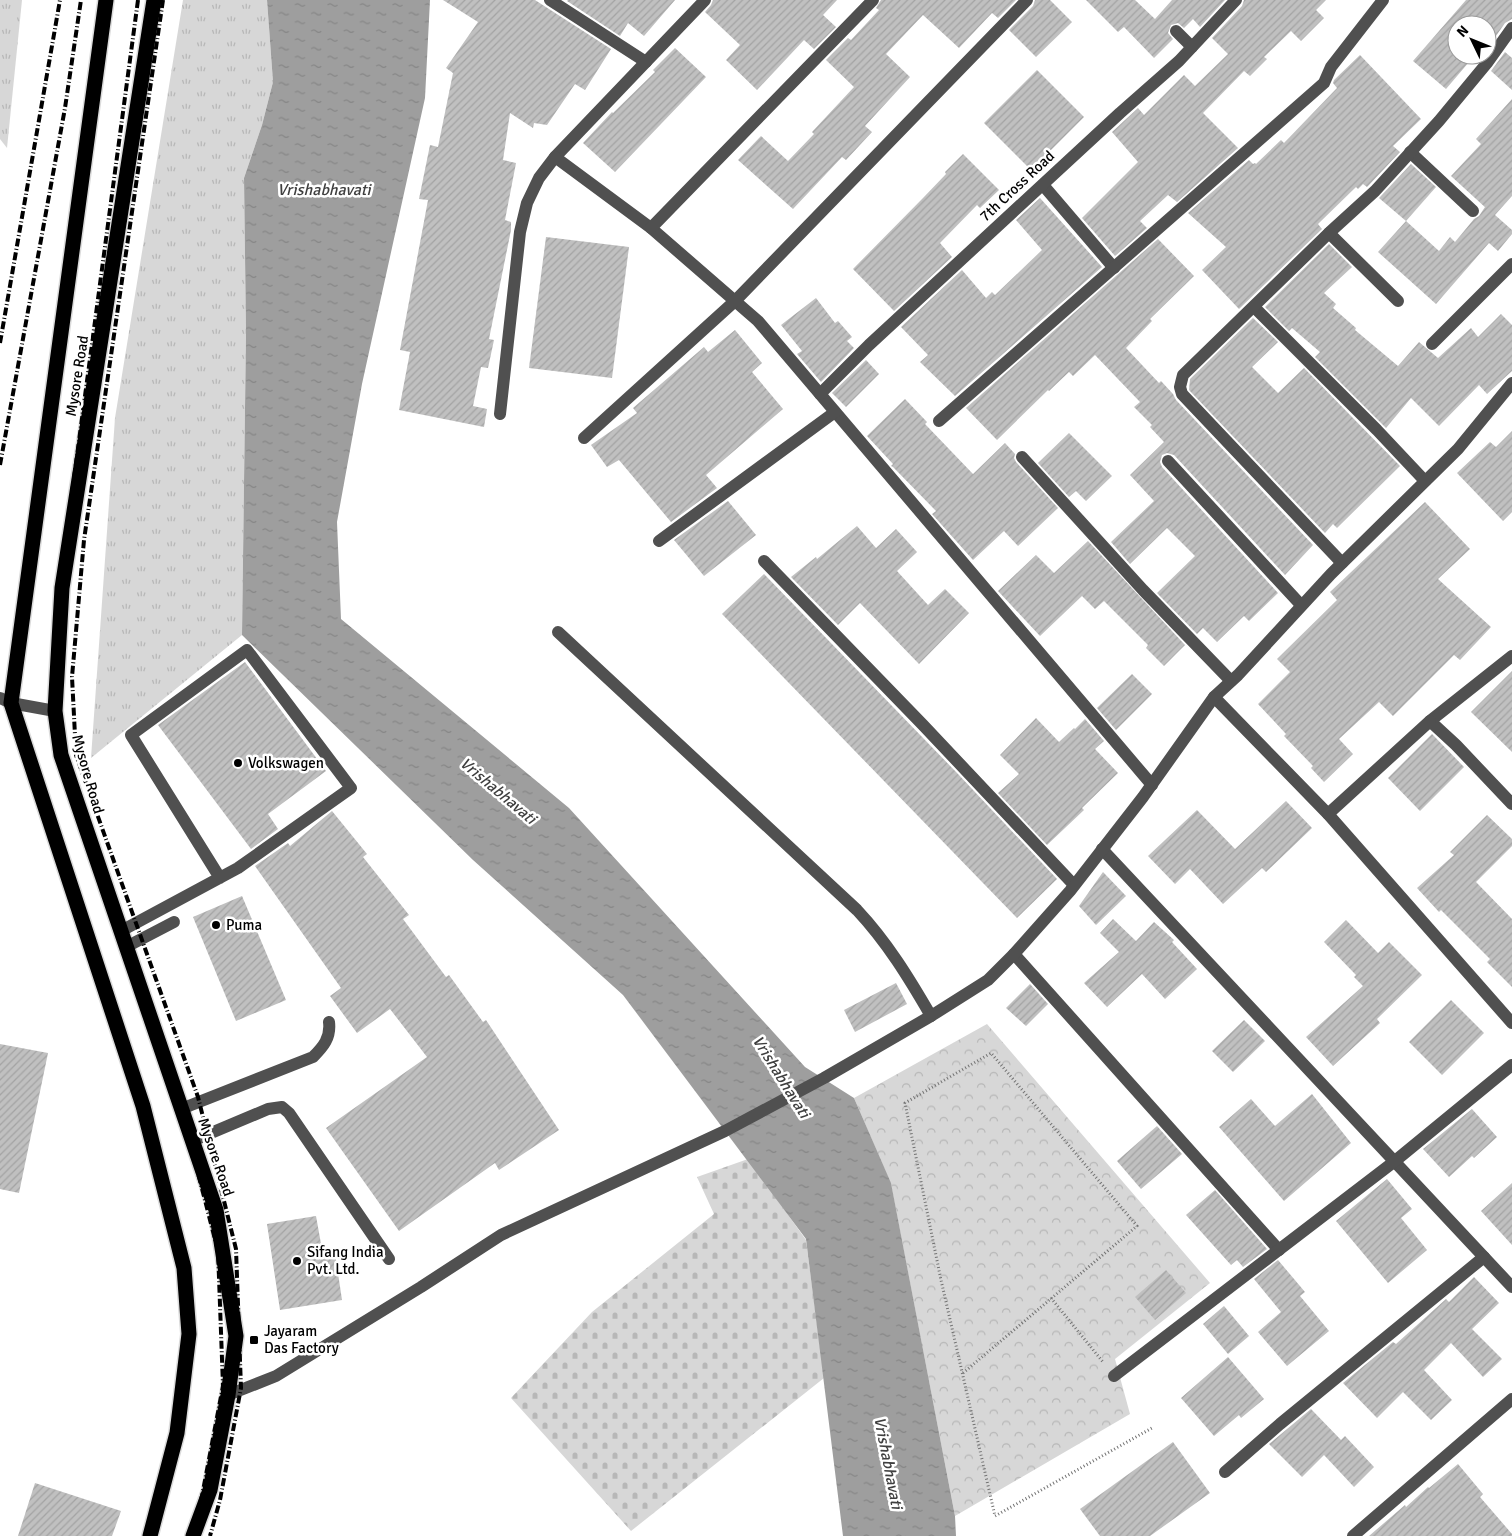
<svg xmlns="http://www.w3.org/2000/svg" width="1512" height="1536" viewBox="0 0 1512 1536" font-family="Signika,sans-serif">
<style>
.grass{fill:url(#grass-tufts)}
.cemetery{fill:url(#cemetery-stones)}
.park{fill:url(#park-crowns)}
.water{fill:url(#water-ripples)}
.building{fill:url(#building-hatch)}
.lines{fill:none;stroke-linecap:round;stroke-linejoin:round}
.highway-casing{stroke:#dbdbdb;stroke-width:18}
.path{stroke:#727272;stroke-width:3;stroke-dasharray:1 2.5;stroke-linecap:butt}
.minor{stroke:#505050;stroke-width:12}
.highway{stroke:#000;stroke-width:15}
.rail{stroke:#000;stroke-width:4;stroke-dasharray:8 2.5 1 2.5;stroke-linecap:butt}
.poi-dot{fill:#000;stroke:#fff;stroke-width:2}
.labels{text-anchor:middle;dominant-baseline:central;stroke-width:5;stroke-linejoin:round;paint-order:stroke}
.street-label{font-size:15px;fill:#000;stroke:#fff}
.poi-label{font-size:15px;fill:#000;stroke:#fff;text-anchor:start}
.water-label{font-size:16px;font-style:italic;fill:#3f3f3f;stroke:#fff}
</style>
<defs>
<pattern id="grass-tufts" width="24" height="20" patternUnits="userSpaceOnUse" patternTransform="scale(1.25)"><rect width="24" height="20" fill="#d7d7d7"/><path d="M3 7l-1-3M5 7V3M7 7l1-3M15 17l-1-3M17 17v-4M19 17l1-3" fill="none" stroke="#b7b7b7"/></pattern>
<pattern id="cemetery-stones" width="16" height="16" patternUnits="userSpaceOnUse" patternTransform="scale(1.25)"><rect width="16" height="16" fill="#d7d7d7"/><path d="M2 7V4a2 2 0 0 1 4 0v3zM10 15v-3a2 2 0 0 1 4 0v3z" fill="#b7b7b7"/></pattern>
<pattern id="park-crowns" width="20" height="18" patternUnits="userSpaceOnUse" patternTransform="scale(1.25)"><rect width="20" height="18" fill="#d7d7d7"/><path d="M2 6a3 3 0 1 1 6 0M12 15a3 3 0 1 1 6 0" fill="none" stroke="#b7b7b7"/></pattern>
<pattern id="water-ripples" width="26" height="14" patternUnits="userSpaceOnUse" patternTransform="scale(1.25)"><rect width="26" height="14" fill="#9e9e9e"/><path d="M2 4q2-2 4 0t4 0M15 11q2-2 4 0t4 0" fill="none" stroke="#868686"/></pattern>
<pattern id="building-hatch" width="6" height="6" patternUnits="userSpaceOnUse" patternTransform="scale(1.25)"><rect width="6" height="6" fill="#c0c0c0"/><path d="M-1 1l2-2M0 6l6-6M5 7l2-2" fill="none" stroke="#a3a3a3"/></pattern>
</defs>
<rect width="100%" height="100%" fill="#fff"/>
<g class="grass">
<polygon points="0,0 22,0 7,148 0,139"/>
<polygon points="183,0 267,0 273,82 262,125 244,178 246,333 242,635 91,758 115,418"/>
</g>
<polygon class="cemetery" points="748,1159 806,1240 824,1378 631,1531 511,1398 592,1312 714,1214 697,1177"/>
<polygon class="park" points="987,1024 1210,1283 1115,1359 1130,1414 955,1516 891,1184 854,1098"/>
<polygon class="water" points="267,0 430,0 425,98 362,384 337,522 341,619 569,808 805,1067 854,1098 891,1183 955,1516 956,1536 843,1536 806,1239 623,995 473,860 242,635 246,333 244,178 262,125 273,82"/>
<g class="building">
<polygon points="443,0 535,0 611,49 585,90 575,84 547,125 534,123 533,128 510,113 503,160 516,163 505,220 511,222 511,230 489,339 494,340 488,368 481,367 473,406 487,409 484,427 399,410 410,352 400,350 428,200 419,199 430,145 438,147 453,73 446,68 478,22"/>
<polygon points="568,0 675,0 644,36 628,23 620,36 567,1"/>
<polygon points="713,0 837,0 823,15 836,27 814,49 804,40 757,90 726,60 740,45 705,12 711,5"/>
<polygon points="881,0 1016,0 998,18 992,13 959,48 923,15 886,54 910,77 865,126 872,132 846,160 842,157 793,209 738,160 761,136 788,161 814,134 812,132 854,87 826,60 848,38 851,40 879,10 876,8"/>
<polygon points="1035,0 1050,0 1072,22 1036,57 1009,30 1033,6"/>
<polygon points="1086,0 1135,0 1155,19 1172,0 1225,0 1200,27 1193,19 1184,28 1178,23 1171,25 1168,33 1173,39 1154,58 1124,27 1118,32"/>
<polygon points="1244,0 1326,0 1316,10 1324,18 1301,41 1291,31 1264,57 1267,59 1250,76 1244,71 1203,113 1238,148 1177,202 1168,195 1140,221 1147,228 1115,256 1082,218 1138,162 1112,132 1138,108 1144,115 1184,75 1195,86 1228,54 1212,38 1242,6"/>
<polygon points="1466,0 1512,0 1512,19 1505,23 1487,49 1487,25 1457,25 1457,55 1475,55 1446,89 1413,61"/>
<polygon points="675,48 706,77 615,172 583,143 612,112 613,113 655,72 653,70"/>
<polygon points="1505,52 1512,58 1512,90 1491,71"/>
<polygon points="1360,55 1421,119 1393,146 1400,152 1369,185 1367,187 1363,184 1358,189 1356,187 1318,224 1322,229 1239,309 1202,270 1226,247 1188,213 1249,160 1253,164 1255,163 1256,164 1281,140 1284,143 1337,88 1333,83 1334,80"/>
<polygon points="1037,70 1084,117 1031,170 984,123"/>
<polygon points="1512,99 1512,196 1495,215 1512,230 1512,234 1498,251 1489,243 1436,304 1378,252 1406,221 1439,251 1450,237 1455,242 1474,219 1479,216 1485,207 1487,209 1451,176 1481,144 1476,139"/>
<polygon points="963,154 999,190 980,208 977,205 940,243 952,257 894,311 853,269 923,198 946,174 945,172"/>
<polygon points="1411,164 1436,187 1406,221 1379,198"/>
<polygon points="1040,198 1102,267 955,396 920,362 928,355 901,327 962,270 986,298 992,292 995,295 1042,250 1016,220"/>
<polygon points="546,237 629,247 612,378 529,368"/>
<polygon points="1158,239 1194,276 1150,319 1152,321 1126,348 1159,383 1161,381 1173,394 1176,400 1313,545 1285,575 1174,455 1167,453 1162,455 1160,462 1162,467 1278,593 1249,621 1244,616 1217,642 1203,628 1197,634 1157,593 1195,556 1167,528 1130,564 1111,542 1154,501 1130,475 1164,442 1150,427 1152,425 1134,407 1140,402 1095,355 1073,376 1069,372 1049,391 1048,390 997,440 966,408"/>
<polygon points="1329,244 1352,267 1324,293 1336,304 1333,308 1356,328 1355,330 1398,366 1419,342 1438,358 1471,328 1478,337 1501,314 1512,325 1512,371 1487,394 1479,385 1439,426 1411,398 1386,428 1315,357 1320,352 1292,328 1289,331 1265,307"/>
<polygon points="816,298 835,323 838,321 852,337 847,341 854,348 821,382 797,354 802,351 781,325"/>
<polygon points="1253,318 1278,342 1252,367 1278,393 1304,368 1400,466 1337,528 1333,524 1325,533 1189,390 1190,379"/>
<polygon points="735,330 762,363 752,372 783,409 706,475 717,488 671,522 619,460 607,467 591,445 637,413 633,408 704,347 708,352"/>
<polygon points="866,360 879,374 846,407 832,393"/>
<polygon points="905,399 927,422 925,424 973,474 1005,443 1015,454 1014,458 1016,462 1058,508 1018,546 1004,531 973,560 932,514 936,511 893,467 891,466 893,464 867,436"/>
<polygon points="1512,431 1512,512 1503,521 1457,473 1490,442 1496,447"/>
<polygon points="1069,433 1112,476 1086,501 1076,491 1069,497 1038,463"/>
<polygon points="728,501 756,535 704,576 674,540"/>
<polygon points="1425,502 1470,549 1438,579 1491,627 1460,660 1454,655 1393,716 1379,702 1339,739 1353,754 1324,782 1311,768 1313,766 1284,736 1286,734 1258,704 1290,672 1277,659 1337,600 1330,592"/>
<polygon points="857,526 876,548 896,529 917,552 897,571 928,605 945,589 969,613 919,664 860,603 838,625 791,577 816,557 817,559"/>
<polygon points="1088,541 1185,645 1164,666 1146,648 1148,645 1104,601 1095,609 1082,596 1040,636 998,591 1036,555 1054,573"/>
<polygon points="764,574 958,774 1057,879 1017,918 722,614"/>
<polygon points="245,662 326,771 268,814 278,829 251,849 158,725"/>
<polygon points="1512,671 1512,752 1471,712"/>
<polygon points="1132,674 1152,694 1116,730 1097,708"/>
<polygon points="1036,718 1059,742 1074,728 1075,729 1085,719 1104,741 1095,749 1118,773 1082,808 1084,810 1047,845 998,793 1019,774 1000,755"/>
<polygon points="1432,734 1464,767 1420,811 1388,778"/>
<polygon points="1286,801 1312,828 1266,872 1262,868 1223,904 1190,869 1175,884 1148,856 1197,810 1235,849"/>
<polygon points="332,811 367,854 363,857 409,915 403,919 446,977 449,975 483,1022 486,1020 559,1130 499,1170 495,1163 399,1231 326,1128 427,1057 390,1009 357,1033 330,996 341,988 255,866 288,843 290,846"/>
<polygon points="1487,815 1512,839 1512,846 1476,882 1512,919 1512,987 1487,962 1490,959 1441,910 1439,912 1417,888 1454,855 1450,852"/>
<polygon points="1103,872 1126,896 1096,925 1079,906"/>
<polygon points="242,896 286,1000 236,1021 193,917"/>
<polygon points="1113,919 1136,941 1154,922 1174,940 1172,942 1197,969 1165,999 1142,974 1107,1007 1084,983 1119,952 1100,933"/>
<polygon points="1346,920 1378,953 1389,942 1422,975 1377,1019 1380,1023 1333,1066 1306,1037 1363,986 1354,977 1356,975 1324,942"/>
<polygon points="896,983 907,1004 855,1032 844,1010"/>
<polygon points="1030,984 1048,1004 1026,1026 1006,1008"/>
<polygon points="1451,1000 1484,1033 1442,1075 1409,1042"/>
<polygon points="1244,1020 1265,1041 1233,1072 1212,1051"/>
<polygon points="0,1044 48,1053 19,1193 0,1189"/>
<polygon points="1312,1094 1351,1143 1284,1201 1219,1127 1251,1099 1275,1126"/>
<polygon points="1472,1109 1497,1137 1474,1158 1472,1156 1449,1177 1423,1149"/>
<polygon points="1157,1126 1182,1154 1141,1189 1117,1161"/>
<polygon points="1387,1179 1412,1209 1401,1218 1427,1250 1388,1283 1336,1221"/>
<polygon points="1512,1183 1512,1245 1481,1211"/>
<polygon points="1215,1190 1267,1249 1243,1267 1237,1260 1231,1265 1186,1215"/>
<polygon points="316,1216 323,1255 335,1253 342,1300 280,1310 267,1224"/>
<polygon points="1278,1260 1305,1292 1300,1296 1329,1331 1287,1366 1258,1332 1281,1312 1254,1279"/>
<polygon points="1166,1270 1186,1293 1155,1320 1135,1297"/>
<polygon points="1474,1277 1499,1303 1472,1329 1502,1359 1483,1377 1451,1343 1424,1370 1452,1400 1431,1420 1403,1392 1377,1418 1343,1383 1393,1342 1396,1344 1446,1299 1449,1302"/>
<polygon points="1224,1306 1249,1336 1228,1354 1203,1324"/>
<polygon points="1228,1357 1264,1399 1241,1418 1239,1415 1214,1436 1181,1398"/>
<polygon points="1311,1409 1341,1440 1345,1436 1374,1467 1354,1487 1324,1455 1302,1477 1269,1444"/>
<polygon points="1173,1442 1210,1493 1150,1536 1100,1536 1080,1509"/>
<polygon points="1458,1464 1483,1494 1480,1497 1512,1534 1512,1536 1369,1536 1405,1505 1406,1507 1428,1487 1429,1488"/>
<polygon points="35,1483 121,1511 112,1536 18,1536"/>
</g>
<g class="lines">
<g class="highway-casing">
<g id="highway">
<polyline points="106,0 11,703 143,1106 184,1268 189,1334 177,1433 150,1536"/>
<polyline points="154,0 62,588 55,711 61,755 216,1210 236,1336 228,1395 210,1490 193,1536"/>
</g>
</g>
<g class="path">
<polyline points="1051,1298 1103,1362"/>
<polyline points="963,1373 1137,1226 991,1053 905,1103 941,1280 995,1516 1152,1428"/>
</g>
<g class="minor">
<polyline points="550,0 646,62"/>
<polyline points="705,0 555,157 651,228 758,321 1152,785"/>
<polyline points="1176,31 1192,47"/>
<polyline points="1410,152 1473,211"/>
<polyline points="1043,185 1114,268"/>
<polyline points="651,228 873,0"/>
<polyline points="1329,233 1398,301"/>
<polyline points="1254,307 1377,430 1425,481"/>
<polyline points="1432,344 1512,264"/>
<polyline points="820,394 869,345 1120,113 1179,61 1236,0"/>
<polyline points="500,414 520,232 527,203 539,178 555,157"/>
<polyline points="939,421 1324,83 1331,67 1383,0"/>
<polyline points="584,438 735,301 1027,0"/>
<polyline points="1022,457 1143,590 1231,681"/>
<polyline points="1168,461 1301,605"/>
<polyline points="659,541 835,412"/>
<polyline points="764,561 923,725 1074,885"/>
<polyline points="1342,563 1182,394 1180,387 1183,375 1330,232 1375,191 1439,121 1487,63 1512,28"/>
<path d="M558,632l299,278c30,32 52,68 74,106"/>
<polyline points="1512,656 1430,721 1456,745 1512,804"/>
<polyline points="1214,697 1328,814 1512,1023"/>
<polyline points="0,698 11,703 55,711"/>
<polyline points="1328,814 1430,721"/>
<polyline points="1102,849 1512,1287"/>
<polyline points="121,931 238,868 351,788 247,650 131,735 220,878"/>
<polyline points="126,947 174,922"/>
<polyline points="1014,954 1279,1250"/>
<path d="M181,1109l132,-52c10,-10 18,-19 16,-35"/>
<polyline points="192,1141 268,1109 282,1107 289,1113 389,1259"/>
<polyline points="1114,1376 1395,1161 1512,1065"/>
<polyline points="228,1395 276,1376 421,1287 501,1235 725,1131 824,1078 931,1016 988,980 1014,954 1070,891 1143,797 1214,697 1238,675 1331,574 1458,449 1512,383"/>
<polyline points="1225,1472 1280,1424 1484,1257"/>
<polyline points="1353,1536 1512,1399"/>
</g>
<use href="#highway" class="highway"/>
<g class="rail">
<polyline points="138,0 66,538 54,676 58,759 180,1103 218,1251 223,1386 202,1496 191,1536"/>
<polyline points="163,0 84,540 72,677 76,755 198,1097 236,1249 241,1388 220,1500 210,1536"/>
<polyline points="0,343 60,0"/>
<polyline points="0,465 65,108 81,0"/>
</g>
</g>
<g class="poi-dot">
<circle cx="238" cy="763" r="5"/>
<circle cx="216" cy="925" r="5"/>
<circle cx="297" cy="1261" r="5"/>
<rect x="249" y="1335" width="10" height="10" rx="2.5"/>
</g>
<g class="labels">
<g class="street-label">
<text transform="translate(1017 186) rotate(-43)">7th Cross Road</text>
<text transform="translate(77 376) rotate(-81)">Mysore Road</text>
<text transform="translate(88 774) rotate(74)">Mysore Road</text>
<text transform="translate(216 1157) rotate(71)">Mysore Road</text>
</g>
<g class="poi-label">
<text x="248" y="763">Volkswagen</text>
<text x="226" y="925">Puma</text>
<text x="307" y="1252">Sifang India<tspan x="307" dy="17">Pvt. Ltd.</tspan></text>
<text x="264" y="1331">Jayaram<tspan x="264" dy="17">Das Factory</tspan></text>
</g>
<g class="water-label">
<text x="324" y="190">Vrishabhavati</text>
<text transform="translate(498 791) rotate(40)">Vrishabhavati</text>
<text transform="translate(781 1077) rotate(58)">Vrishabhavati</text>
<text transform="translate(888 1463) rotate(79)">Vrishabhavati</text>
</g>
</g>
<g transform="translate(1472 40) rotate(313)"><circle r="24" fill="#ffffff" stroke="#999999"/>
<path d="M0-4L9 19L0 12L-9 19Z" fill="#000000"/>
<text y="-8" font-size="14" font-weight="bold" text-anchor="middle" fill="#000000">N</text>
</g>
</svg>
